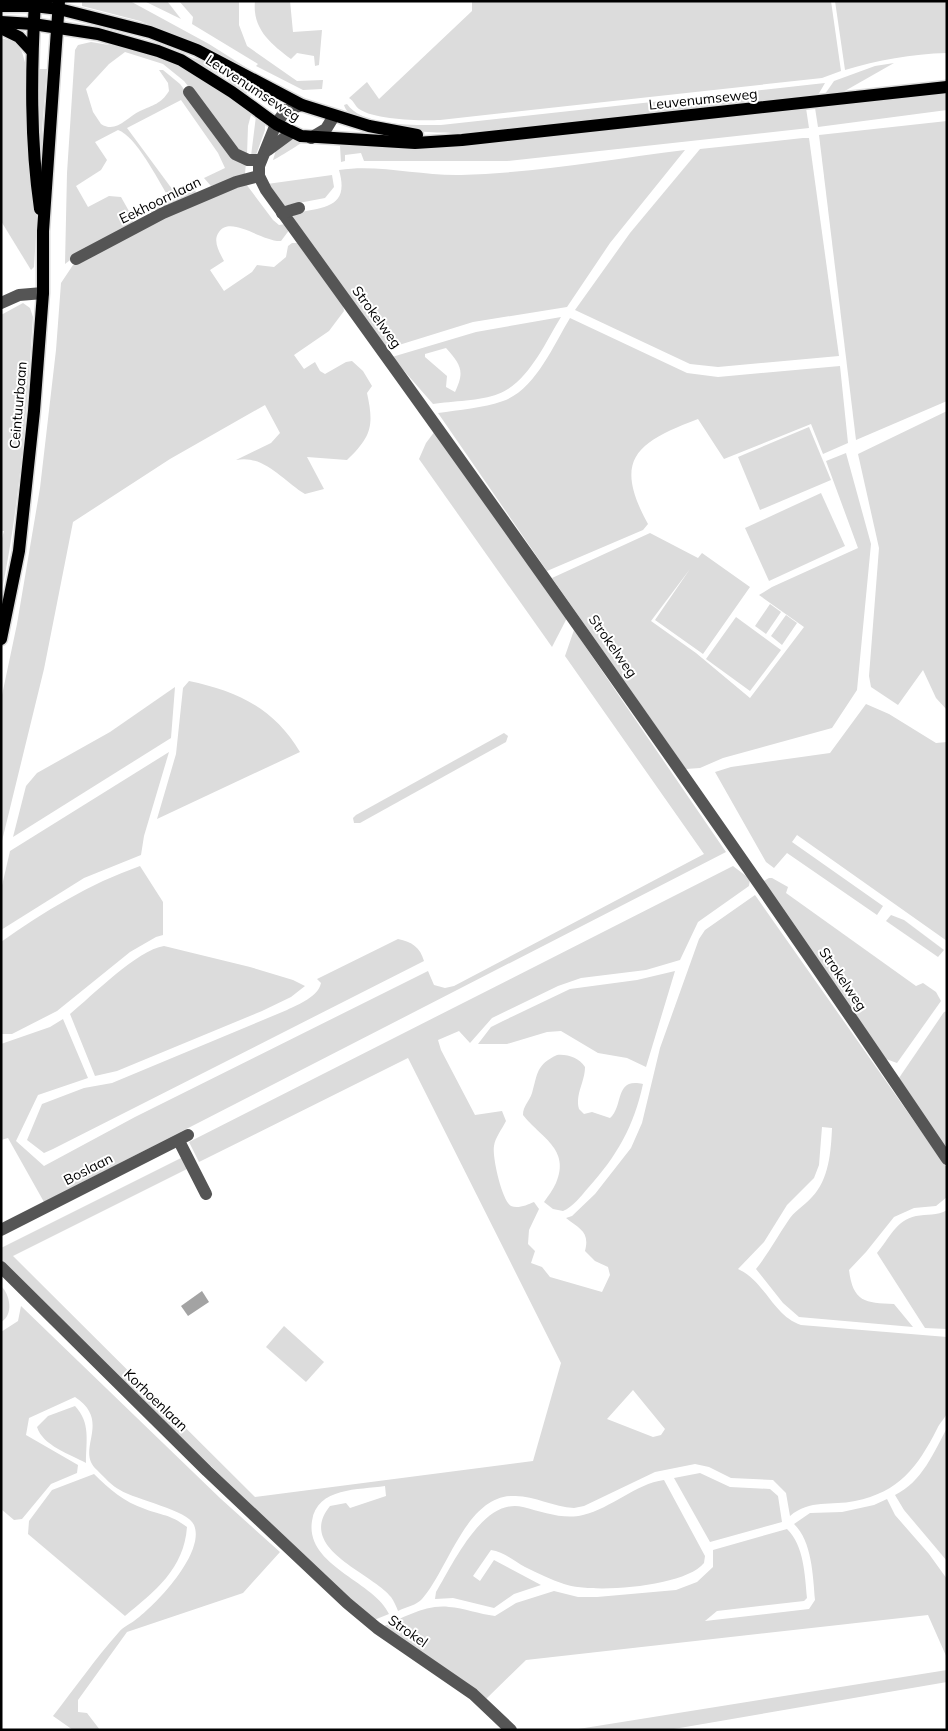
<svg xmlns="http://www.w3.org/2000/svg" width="948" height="1731" viewBox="0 0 948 1731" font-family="Mulish,sans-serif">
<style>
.green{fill:#dcdcdc;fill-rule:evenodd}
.water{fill:#a3a3a3}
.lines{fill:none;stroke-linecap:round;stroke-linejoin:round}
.major-casing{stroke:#dbdbdb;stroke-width:15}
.minor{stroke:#555;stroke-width:12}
.major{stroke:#000;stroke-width:12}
.labels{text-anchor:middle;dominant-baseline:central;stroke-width:4;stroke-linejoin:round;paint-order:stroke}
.street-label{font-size:14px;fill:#000;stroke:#fff}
</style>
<rect width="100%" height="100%" fill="#fff"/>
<g class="green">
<polygon points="82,1 130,1 209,44 269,82 188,40 140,21 82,6"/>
<polygon points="144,1 167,1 181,19"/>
<polygon points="179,1 239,1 239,25 247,46 297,81 323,80 322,89 303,90 256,66 258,64 192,24 193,17"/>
<path d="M255,1h35l3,31 29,-2 -3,35 -4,1 -1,-10 -17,-3 -6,6c-20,-15 -39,-30 -36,-58z"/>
<path d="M472,1h359l10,70 -19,7 -382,42c-19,1 -65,0 -81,-11 -4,-3 -5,-8 -10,-11l18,-16 12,17 93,-88z"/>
<path d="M835,1h112v52c-36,1 -69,7 -102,17z"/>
<polygon points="1,38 16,42 22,52 28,73 37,220 34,267 31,270 1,221"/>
<path d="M91,42l18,3 12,-1 52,18 79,49 -4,15 -1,29 -4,1 -59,-75 -21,-17 -38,-12 -16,12 -23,25 7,23 8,12c15,10 26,-7 39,-13 13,-6 21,-7 29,-20l-1,-8 -9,-13h4l17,14 29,39 37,39 -1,12 -34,12 -7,-8 21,-10 -7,-15 -37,-53 -54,28 48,65 18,-9 3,9 -45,19 -5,-5 22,-11c-10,-16 -32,-60 -50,-66l-23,12 12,18 -6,10 -25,16 12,21 21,-11 12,1 13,23 -2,4 -50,27 -17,13 2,-91 8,-123 3,-5z"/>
<polygon points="184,55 212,64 252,85 245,95 227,79"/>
<polygon points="894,63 843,92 825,94 834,81 875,66"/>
<polygon points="34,69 47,69 42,130 45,167 38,167"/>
<path d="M825,83l-7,12 -358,38c-23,0 -110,-2 -116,-28l3,-1c16,23 68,21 94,21z"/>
<polygon points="947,93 947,110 818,127 815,108"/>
<polygon points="806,108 809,128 507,161 364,161 361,153 345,155 345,161 341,162 340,146 382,144 463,146"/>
<polygon points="256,116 265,123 265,130 256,155 251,156"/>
<polygon points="947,121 947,401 856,440 819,135"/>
<path d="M288,138l18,1c-2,3 -30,20 -33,21l3,-10z"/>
<polygon points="803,138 809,138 839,356 718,367 690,364 575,310 630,233 700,149"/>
<path d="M685,150l-75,93 -43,64 -94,15 -87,27 -94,-131 4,-5c28,-6 54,-5 43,-43 40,-6 81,6 122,5 75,-2 150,-16 224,-25z"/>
<polygon points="332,175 334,187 325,198 283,206 267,184"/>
<path d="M246,184l27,36 6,5 7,-1 4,5 -9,12c-19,1 -50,-26 -62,-9 -7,9 1,21 5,29l-14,9 14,21 28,-19 5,-7 17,2 12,-10 2,-11 4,-3h7l43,57 2,11 -15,20 -35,24 10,14 11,-7 5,9 5,3 21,-12 6,-1 11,10 9,15 -5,7c7,32 5,43 -20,67l-40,-3 17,32 -19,5c-22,-13 -41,-40 -69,-34l35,-17 9,-10 -15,-28 -95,54 -97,63 -29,147 -43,176v-145l16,-76 23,-136 16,-138 5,-67 12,-18 95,-50z"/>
<path d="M23,303l7,5 3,9c-6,93 -13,186 -32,278v-53l3,-11h-3v-216z"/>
<path d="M561,317c-16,26 -33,66 -63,77 -17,7 -46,7 -65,10l-41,-47 84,-25zM446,348c15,17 19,23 9,44l-9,-5 1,-11 -22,-19v-3z"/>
<path d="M570,318l117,55 31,4 122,-11 8,77 -25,11 -12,-30 -87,35 -26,-40c-61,23 -86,40 -50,105l-5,6 -96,41 -109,-158c21,-3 45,-5 65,-12 32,-11 50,-55 67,-83z"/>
<polygon points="947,411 947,710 936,698 923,670 898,705 871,687 869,676 879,548 858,454"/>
<polygon points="809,427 831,480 760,510 738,457"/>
<polygon points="435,431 567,618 552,647 419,459 426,443"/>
<polygon points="846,453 871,544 857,690 832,728 723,758 700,768 686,769 552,578 650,533 698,558 702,553 750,587 703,654 655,620 690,569 651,621 696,653 750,698 804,627 759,595 772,587 858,548 826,461"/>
<polygon points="821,493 845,546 769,581 745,528"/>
<polygon points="770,604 781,612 766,634 755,626"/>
<polygon points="786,615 797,623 782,645 771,636"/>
<polygon points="736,617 781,650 750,691 706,659"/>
<polygon points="574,630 726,852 44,1202 8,1138 1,1140 1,1044 50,1027 63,1019 88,1078 38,1095 16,1141 44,1166 135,1117 428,971 434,985 445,988 454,986 704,854 565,656"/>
<path d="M189,681c48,10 85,27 111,71l-143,67 19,-65 7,-66z"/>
<polygon points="175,687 171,738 13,837 26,786 37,773 110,732"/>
<polygon points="866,704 889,714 936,743 947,742 947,941 797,835 792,842 883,906 877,915 787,853 774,868 766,862 715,772 731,767 830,753"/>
<polygon points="504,733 508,736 506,742 360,823 354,823 353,818 356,815"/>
<polygon points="169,752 144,836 141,855 84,878 1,930 1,890 10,851"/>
<path d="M140,866l23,36v33l-7,2 -26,15 -73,59 -45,23h-11v-92c44,-31 88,-58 139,-76z"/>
<path d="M733,866l17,13 -1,7 -51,36 -18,38 -34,10 -65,8 -23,8 -66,32 -22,25 -11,-12 -21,9 3,10 34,65 27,-4 4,10c-4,8 -11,17 -12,25 -2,11 8,55 17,60 7,3 16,-1 23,-4l5,7 -10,21 -1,14 7,7 -4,12 11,4 8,10 52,15 8,-17 -2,-8 -13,-6 -10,-10c5,-19 -5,-22 -19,-33l6,-2 23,-22 36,-46 11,-25 18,-75 39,-109 6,-9 50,-35 192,273v29l-11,9 -22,2 -20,9 -28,35 -17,18c4,32 16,33 45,34l19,23 -114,-10 -16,-14 -27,-34c12,-15 21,-32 32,-48 6,-10 16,-15 24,-24 17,-17 19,-46 20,-69l-10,-1 -3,38 -5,13 -27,27 -23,37 -26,27c27,12 35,47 63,56l146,12c0,14 1,66 0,76 -2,5 -8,11 -10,16 -20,39 -38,63 -82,72 -24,5 -45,-2 -65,15l-4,-23 -13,-13 -42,-2 -22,-11 -14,-3 -40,8 -71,34 -10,2c-21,-1 -41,-13 -61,-12 -47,0 -65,74 -91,103 -5,6 -16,8 -24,12 -2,-5 -4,-10 -7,-14 -18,-24 -96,-48 -61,-91l16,-3 4,5 36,-12 -1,-10c-26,4 -68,1 -73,35 -7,45 62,60 77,93l-15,6 -30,-25 -343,-332v-15l182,-91 6,11 -176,88 242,241 278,-36 28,-98 -153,-305 -209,104 -10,-20zM633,1390l32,39 -4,6 -8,2 -46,-18z"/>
<polygon points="769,878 772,878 788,887 786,893 916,986 923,983 936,992 941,1001 897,1063 886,1059 762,882"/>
<polygon points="891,915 904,920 944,950 938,957 886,921"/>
<path d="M398,939c14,3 22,8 26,22l-371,188 -9,4 -17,-13 15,-36 42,-16 28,-5 175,-73c12,-6 31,-13 34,-27l-4,-4z"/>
<path d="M164,946l86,21 43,13 12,6 -14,11 -29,14 -145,60 -22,5 -25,-62c22,-18 67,-64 94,-68z"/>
<polygon points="675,971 646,1067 627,1058 598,1053 561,1031 547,1032 507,1044 478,1044 491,1027 503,1021 570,989 637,980"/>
<polygon points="947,1011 947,1150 899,1078 944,1012"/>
<path d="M557,1055c11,-1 22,3 28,12 0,15 -10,27 -6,42l5,5 8,-2 18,6c14,-12 4,-41 33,-34 -9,42 -26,72 -55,104 -7,8 -15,19 -25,23l-10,-2 -9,-7c4,-6 9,-12 12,-19 15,-34 -16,-46 -33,-68 0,-9 6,-13 9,-22 6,-20 4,-28 25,-38z"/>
<path d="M947,1210v119l-22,-1 -48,-75c12,-14 19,-33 39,-37 11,-2 21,0 31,-6z"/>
<path d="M1,1286c9,8 13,29 0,36z"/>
<path d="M21,1306l200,193 59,53 -37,41 -116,39 -49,68v12l9,1 13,17h-27l-20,-14c22,-28 42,-57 66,-84 4,-5 9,-7 15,-11 20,-14 72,-68 60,-96 -6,-15 -58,-25 -74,-35 -8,-4 -16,-13 -23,-20 -23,-20 16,-48 -22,-73l-46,21 -3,17 52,30 -1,8 -26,11 -29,35 -8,1 -13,-11v-177l17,-11z"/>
<polygon points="284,1326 324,1362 306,1382 266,1347"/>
<path d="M75,1406c16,17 11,35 11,57 -16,-9 -43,-17 -49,-36l11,-11z"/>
<path d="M947,1428v133l-43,-51 -9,-15c27,-13 39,-43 52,-67z"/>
<polygon points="700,1473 730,1487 770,1489 778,1496 782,1522 710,1542 674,1478"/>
<path d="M94,1474c15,15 30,28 51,35 18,7 25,5 42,18 -3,42 -32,64 -62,89l-97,-82 1,-13 23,-31z"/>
<path d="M664,1480l41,76 -1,7c-19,24 -112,31 -140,21 -13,-4 -26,-11 -39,-17 -10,-5 -22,-16 -34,-17l-18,26 7,5 14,-21 47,25 -27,9 -20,14 -41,-10 -18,1 1,-7c17,-28 47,-95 87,-85 20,5 41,13 60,8 29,-7 52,-31 81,-35z"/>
<path d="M887,1499l8,16 34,39 18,25v79l-19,-43 -402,45 -41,40 -103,-73c21,-9 44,-23 67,-20 15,1 30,7 46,9l21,-13 38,-12 24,6h19l79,-7 21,-8 16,-15v-17l74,-21c17,16 18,47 20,69l-3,3 -87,10 -12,10 104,-12 6,-9c-2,-24 -3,-59 -21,-76l16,-11 32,-1 32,-7z"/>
<polygon points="947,1670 947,1682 668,1730 572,1730"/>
</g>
<polygon class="water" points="202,1291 209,1302 188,1316 181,1306"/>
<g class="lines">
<g class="major-casing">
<g id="major">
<path d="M35,1c-4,70 -5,139 5,208"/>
<polyline points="1,6 34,6 59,9 150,32 197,50 302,105 369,126 417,135"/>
<polyline points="1,22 33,24 98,34 158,51 181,60 232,92 276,124 301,136 415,143 462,140 947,87"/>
<polyline points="1,28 19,37 32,51"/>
<polyline points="1,639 19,551 34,411 43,293 43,231 59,1"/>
</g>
</g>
<g class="minor">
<polyline points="189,92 235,154 248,160 261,160"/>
<path d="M302,105l-16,5 -10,14 -17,42v10l7,14c232,320 460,641 681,969"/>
<polyline points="311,138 326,129 334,116"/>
<polyline points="268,150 291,133"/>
<polyline points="282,213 299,208"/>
<polyline points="76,259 163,213 236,182 259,176"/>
<polyline points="1,303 19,295 43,293"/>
<polyline points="179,1141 206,1194"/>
<polyline points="1,1230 188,1135"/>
<polyline points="1,1267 207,1471 347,1603 377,1628 473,1694 511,1730"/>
</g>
<use href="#major" class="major"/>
</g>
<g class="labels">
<g class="street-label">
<text transform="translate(253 88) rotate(33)">Leuvenumseweg</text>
<text transform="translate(703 99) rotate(-6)">Leuvenumseweg</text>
<text transform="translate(160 200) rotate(-26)">Eekhoornlaan</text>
<text transform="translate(377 317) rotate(54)">Strokelweg</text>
<text transform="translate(18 405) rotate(-85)">Ceintuurbaan</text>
<text transform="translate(613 646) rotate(55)">Strokelweg</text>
<text transform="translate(843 979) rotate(56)">Strokelweg</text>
<text transform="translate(88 1169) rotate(-27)">Boslaan</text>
<text transform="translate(156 1400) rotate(44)">Korhoenlaan</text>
<text transform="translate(408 1631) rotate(35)">Strokel</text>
</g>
</g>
<rect width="948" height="1731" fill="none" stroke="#000000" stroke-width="5"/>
</svg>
